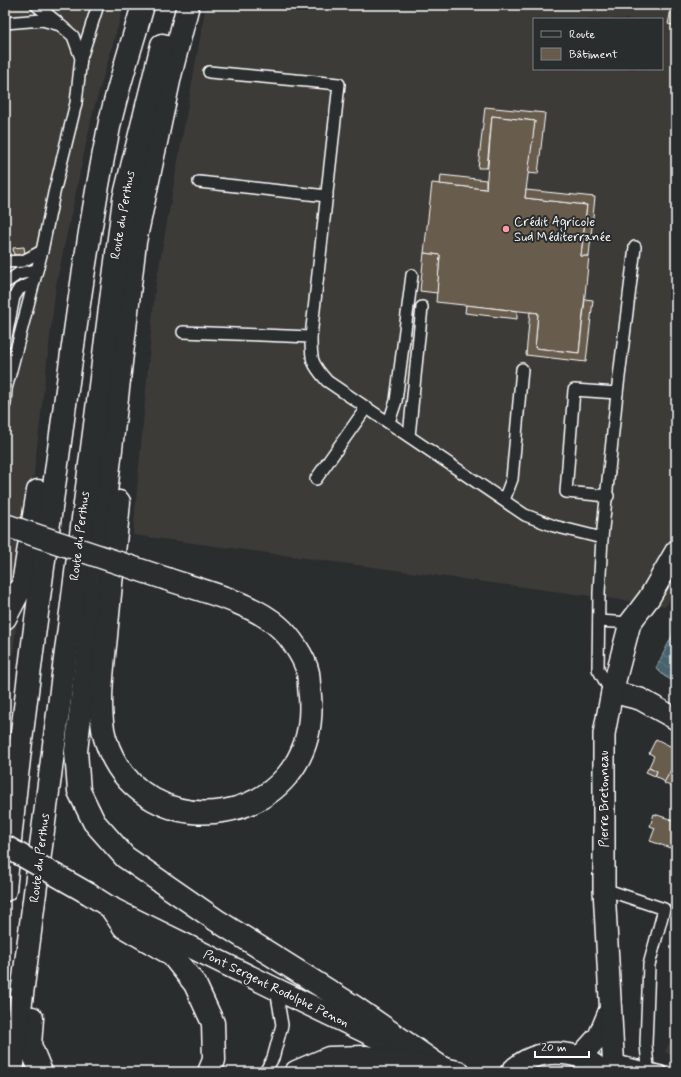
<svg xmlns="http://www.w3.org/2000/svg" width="681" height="1077" viewBox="0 0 681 1077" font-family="Mynerve,sans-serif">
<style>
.built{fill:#3c3b38;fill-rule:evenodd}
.water{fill:url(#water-waves);stroke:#92a1a8}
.building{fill:#675b4e;stroke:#fff}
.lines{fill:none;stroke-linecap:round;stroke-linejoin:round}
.service-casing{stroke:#fff;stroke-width:14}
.minor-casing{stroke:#fff;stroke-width:24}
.primary-casing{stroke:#fff;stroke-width:25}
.service{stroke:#2a2d2e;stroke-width:11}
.minor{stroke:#2a2d2e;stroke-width:21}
.primary{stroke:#2a2d2e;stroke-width:22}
.minor-bridge-casing{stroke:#fff;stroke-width:24;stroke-linecap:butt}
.primary-bridge-casing{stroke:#fff;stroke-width:25;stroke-linecap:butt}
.minor-bridge{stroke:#2a2d2e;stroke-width:21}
.primary-bridge{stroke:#2a2d2e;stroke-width:22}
.poi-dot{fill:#ff9aa2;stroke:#2a2d2e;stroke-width:1.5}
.labels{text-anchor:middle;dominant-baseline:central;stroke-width:4;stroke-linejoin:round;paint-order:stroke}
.street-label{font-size:13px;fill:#fff;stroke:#2a2d2e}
.poi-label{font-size:13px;fill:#fff;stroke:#2a2d2e;text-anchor:start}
</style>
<defs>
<pattern id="water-waves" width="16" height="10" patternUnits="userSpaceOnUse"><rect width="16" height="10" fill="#4a636e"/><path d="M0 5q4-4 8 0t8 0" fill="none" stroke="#657a84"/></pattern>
</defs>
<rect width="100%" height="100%" fill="#2a2d2e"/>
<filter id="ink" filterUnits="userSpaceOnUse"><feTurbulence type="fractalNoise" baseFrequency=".025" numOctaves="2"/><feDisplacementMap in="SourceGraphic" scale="8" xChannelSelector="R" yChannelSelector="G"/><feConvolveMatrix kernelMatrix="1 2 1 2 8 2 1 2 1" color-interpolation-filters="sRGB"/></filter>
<g filter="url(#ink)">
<g class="built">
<polygon points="5,5 124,5 92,116 56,285 11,670 5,668"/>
<path d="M206,5h470v585l-10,16 -533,-71 22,-246zM534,19h128v50h-128z"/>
<polygon points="676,1029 676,1057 665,1052"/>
</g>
<polygon class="water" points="676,628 676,683 664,676 656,668"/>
<g class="building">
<polygon points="672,5 676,5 676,26 668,24"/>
<polygon points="485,107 545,113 538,174 527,173 535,121 492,116 487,168 478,168"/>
<polygon points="492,116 535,121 525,198 587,205 581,256 589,256 579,353 535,348 538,313 436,302 440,255 424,253 432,183 486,189"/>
<polygon points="441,175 486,180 486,189 440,184"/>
<polygon points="526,190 595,197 589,256 581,256 587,205 525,198"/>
<polygon points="24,247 25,254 14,255 13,248"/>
<polygon points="424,253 440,255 437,293 420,291"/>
<polygon points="585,299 593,300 586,362 526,355 530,312 538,313 535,348 579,353"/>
<polygon points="466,305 517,311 517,319 465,313"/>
<polygon points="656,739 676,749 676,761 665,782 655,776 657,771 649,767 654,756 649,753"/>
<polygon points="676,761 676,789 664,783"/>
<polygon points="649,767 657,771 655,776 646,772"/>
<polygon points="654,814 676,821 676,850 650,841 655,828 650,826"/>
</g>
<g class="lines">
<g class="service-casing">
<g id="service">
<polyline points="36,5 57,22"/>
<polyline points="5,23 42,20 60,25 73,36 81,58 76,103 54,193 42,251 6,389 5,404"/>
<polyline points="81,58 98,5"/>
<path d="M209,72l130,12 -28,253c0,23 0,26 16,44l198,134 29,11 48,12"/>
<polyline points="199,182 327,196"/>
<polyline points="5,262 23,261 42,251"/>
<polyline points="5,283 18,274 37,270"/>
<polyline points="183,332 311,337"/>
<polyline points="5,342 14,297 19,289 33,282"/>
<polyline points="389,422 396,401 412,275"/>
<polyline points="409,436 422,307"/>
<polyline points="316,479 366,408"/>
<polyline points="608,496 566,492 574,390 617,393"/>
<polyline points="504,500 512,479 522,369"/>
<polyline points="599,621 630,623"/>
<polyline points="611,692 598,669 599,593 602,538 617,393 635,247"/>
<polyline points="604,889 664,909 649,965 646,1044 648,1068"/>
<polyline points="613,1060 662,1072"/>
<polyline points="265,1072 273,1058 282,1025 276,989"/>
</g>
</g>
<g class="minor-casing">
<g id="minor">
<polyline points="612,692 640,699 676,719"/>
<polyline points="89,894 111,908 276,989 409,1053"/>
<polyline points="580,1057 599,1036 609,1012"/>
<polyline points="442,1068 459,1072"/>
<path d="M511,1072c24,-26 68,-24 92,0"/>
<polyline points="614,1072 604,889 604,734 612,692 630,623 649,598 676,551"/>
</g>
</g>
<g class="primary-casing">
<g id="primary">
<polyline points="188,5 170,76 135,242 76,751 79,791 94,822 125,857 216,920 353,1006 442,1068"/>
<path d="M119,502c-4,44 -9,89 -13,134 -3,30 -9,74 -1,102 35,117 216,91 205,-42 -1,-7 -1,-16 -2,-23 -3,-15 -18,-37 -30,-47 -27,-24 -76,-35 -111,-47"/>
<polyline points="5,618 23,584 38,491"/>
<path d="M5,890c13,-137 31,-274 50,-411 16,-119 31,-239 55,-357 9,-39 22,-78 33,-117"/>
<polyline points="111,908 124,927 171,954 195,984 213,1023 214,1060 209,1072"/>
<polyline points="32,1018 30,1045 41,1072"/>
<polyline points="12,1072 124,199 162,45"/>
<polyline points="296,1072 329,1058 365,1057 438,1068"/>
</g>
</g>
<use href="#service" class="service"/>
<use href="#minor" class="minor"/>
<use href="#primary" class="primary"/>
<g class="minor-bridge-casing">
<polyline id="minor-bridge" points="5,846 89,894"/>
</g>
<g class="primary-bridge-casing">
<polyline id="primary-bridge" points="5,525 167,579"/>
</g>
<use href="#minor-bridge" class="minor-bridge"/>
<use href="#primary-bridge" class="primary-bridge"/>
</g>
</g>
<circle class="poi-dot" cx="506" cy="229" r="4"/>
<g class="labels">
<g class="street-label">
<text transform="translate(123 215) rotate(-80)">Route du Perthus</text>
<text transform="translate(80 536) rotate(-83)">Route du Perthus</text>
<text transform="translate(604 799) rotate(-90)">Pierre Bretonneau</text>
<text transform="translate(40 858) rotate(-83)">Route du Perthus</text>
<text transform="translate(276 989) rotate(26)">Pont Sergent Rodolphe Penon</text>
</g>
<g class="poi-label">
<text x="514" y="222">Crédit Agricole<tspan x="514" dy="15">Sud Méditerranée</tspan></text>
</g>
</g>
<rect width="681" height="1077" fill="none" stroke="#2a2d2e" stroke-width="20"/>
<rect x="10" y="10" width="661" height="1057" fill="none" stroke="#fff" stroke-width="1.5" filter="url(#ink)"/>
<rect x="533" y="18" width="130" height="52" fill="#2a2d2e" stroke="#7f8182"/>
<rect x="541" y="31" width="20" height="6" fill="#2a2d2e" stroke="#7f8182"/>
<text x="569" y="38" font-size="12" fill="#ffffff">Route</text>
<rect x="541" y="48" width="20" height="12" fill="#675b4e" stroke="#7f8182"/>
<text x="569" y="58" font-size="12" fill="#ffffff">Bâtiment</text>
<path d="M535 1051v6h54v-6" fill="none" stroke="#ffffff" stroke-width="2"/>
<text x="541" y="1051" font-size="12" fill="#ffffff" stroke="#2a2d2e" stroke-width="3" paint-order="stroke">20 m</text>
</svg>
